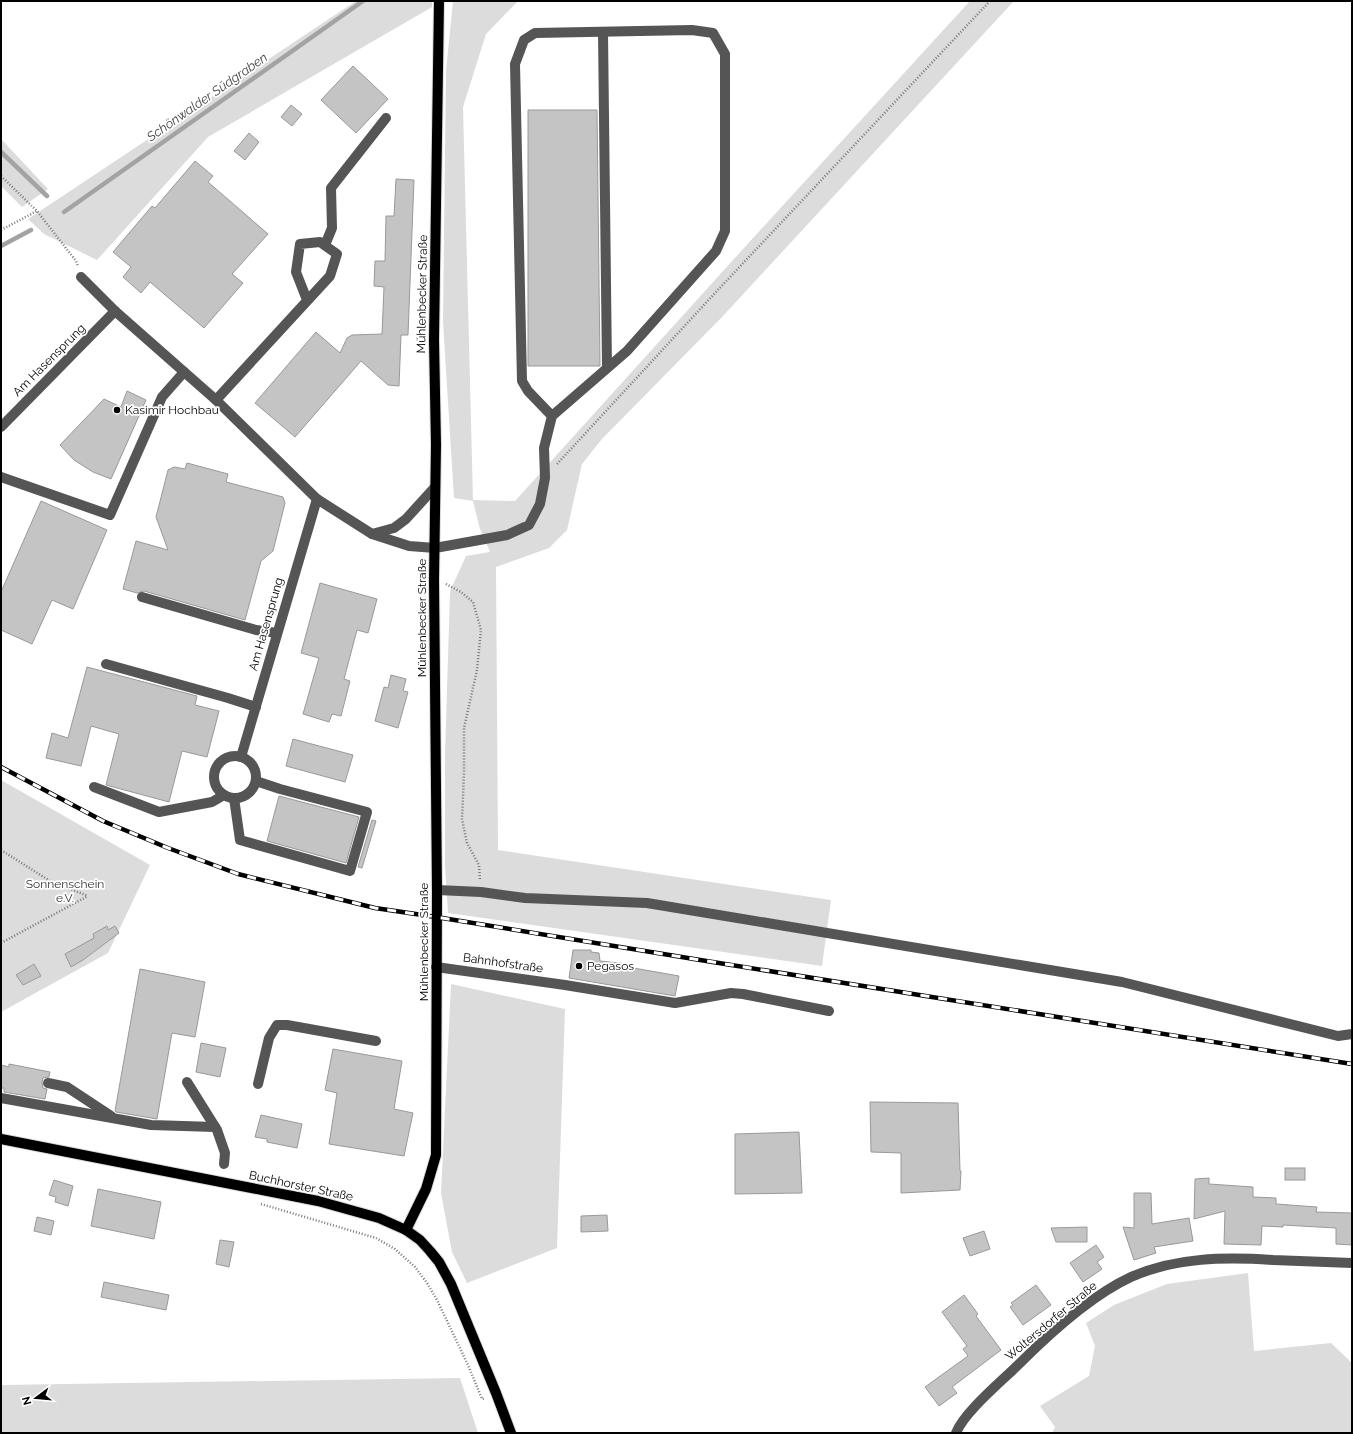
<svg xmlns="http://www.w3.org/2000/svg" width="1353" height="1434" viewBox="0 0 1353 1434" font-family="Raleway,sans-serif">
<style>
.green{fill:#dcdcdc}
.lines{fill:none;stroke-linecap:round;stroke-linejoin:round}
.stream{stroke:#a3a3a3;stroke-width:4.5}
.building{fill:#c4c4c4;stroke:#999}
.major-casing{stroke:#dbdbdb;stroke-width:12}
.path{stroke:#777;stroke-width:2.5;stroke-dasharray:1 2;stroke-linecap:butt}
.minor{stroke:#555;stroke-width:10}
.major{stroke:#000;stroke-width:10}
.rail-casing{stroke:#000;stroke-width:4.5}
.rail{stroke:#fff;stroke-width:3;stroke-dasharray:9;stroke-linecap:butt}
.poi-dot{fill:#000;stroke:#fff;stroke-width:1.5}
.labels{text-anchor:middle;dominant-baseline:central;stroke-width:3.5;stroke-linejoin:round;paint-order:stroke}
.street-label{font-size:12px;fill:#000;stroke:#fff}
.poi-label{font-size:12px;fill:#000;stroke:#fff;text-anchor:start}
.park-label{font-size:12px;fill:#333;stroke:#fff}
.water-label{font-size:13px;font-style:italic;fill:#444;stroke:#fff}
</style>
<rect width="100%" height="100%" fill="#fff"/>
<g class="green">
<polygon points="356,1 432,1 432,7 208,137 97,260 44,234 28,219"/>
<polygon points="453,1 518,1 486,34 463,107 473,500 515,501 733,260 970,1 1014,1 722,317 602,439 582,464 567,530 549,548 496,567 498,850 831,900 822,966 448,913 445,866 445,755 450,591 466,556 490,552 480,529 473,501 454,498 443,322 446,71"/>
<polygon points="1,139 48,189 22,207 1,186"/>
<polygon points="1,780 150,865 108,953 1,1012"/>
<polygon points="451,984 565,1009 557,1248 467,1283 452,1252 441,1193"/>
<polygon points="1248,1273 1254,1351 1331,1343 1352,1363 1352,1433 1052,1433 1055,1427 1040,1406 1089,1376 1095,1346 1086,1323 1114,1305 1167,1284"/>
<polygon points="460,1378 478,1433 1,1433 1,1385"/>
</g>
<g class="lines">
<g class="stream">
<polyline points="1,152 47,196"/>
<polyline points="64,212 363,1"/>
<polyline points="1,246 31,230"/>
</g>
</g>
<g class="building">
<polygon points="353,66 388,99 356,133 321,100"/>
<polygon points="291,105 302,114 292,126 281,117"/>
<polygon points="528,110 597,110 600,366 528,366"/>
<polygon points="249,133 259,142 245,160 234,151"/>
<polygon points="195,161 213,176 208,182 268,234 232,274 243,283 204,328 150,282 141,293 123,277 131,267 113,252 152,206 155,208"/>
<polygon points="396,179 414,180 408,335 401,335 399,386 388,385 361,361 295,437 255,403 316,332 340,353 347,338 352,335 382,334 384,287 374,286 375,261 385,261 386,216 394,216"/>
<polygon points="127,391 146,400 111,479 93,472 74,460 60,445 104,399 121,407"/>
<polygon points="187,463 228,474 226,482 283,497 285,503 273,551 261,561 245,620 144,591 137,593 123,589 136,541 168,550 156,517 168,470 174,467 185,469"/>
<polygon points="41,501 107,530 73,609 52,600 32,644 1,630 1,592"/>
<polygon points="320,583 377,599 368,633 357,630 344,679 350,681 341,716 332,714 329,722 303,714 319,658 301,653"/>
<polygon points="87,667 197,696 195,705 219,711 207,757 182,751 169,802 106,785 119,734 91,726 81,766 46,758 52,733 68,738"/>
<polygon points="391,675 406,679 403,691 408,692 398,728 375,721 384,687 388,688"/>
<polygon points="293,739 353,755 345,782 286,766"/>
<polygon points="279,796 359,817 346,863 267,841"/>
<polygon points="372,820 376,821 362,868 358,867"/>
<polygon points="107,926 108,930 115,926 119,933 83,960 71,967 65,954 94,938 93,934"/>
<polygon points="573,950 591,950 591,952 599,953 600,961 628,964 628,967 679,976 675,996 569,978"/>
<polygon points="34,964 41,976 23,985 16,975"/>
<polygon points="140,969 205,982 195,1037 172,1033 157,1119 116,1112 115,1111"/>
<polygon points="201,1043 226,1048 220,1077 196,1072"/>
<polygon points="333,1049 402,1061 394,1109 413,1113 404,1156 329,1144 337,1093 325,1090"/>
<polygon points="9,1064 50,1072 49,1077 43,1078 42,1082 43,1088 47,1089 45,1099 4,1092 4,1088 1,1088 1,1065 9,1067"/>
<polygon points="870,1102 958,1103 960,1171 961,1171 960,1190 901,1193 901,1153 871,1152"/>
<polygon points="261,1115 302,1124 297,1148 267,1142 267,1139 255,1137"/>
<polygon points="799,1132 802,1193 735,1194 735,1134"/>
<rect x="1285" y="1168" width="20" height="12"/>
<polygon points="1209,1178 1209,1184 1253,1187 1253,1197 1276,1198 1276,1204 1317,1207 1316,1212 1352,1213 1352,1245 1336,1244 1336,1228 1283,1225 1283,1227 1262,1226 1261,1245 1224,1244 1225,1211 1194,1219 1195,1179"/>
<polygon points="54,1180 73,1186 68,1206 55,1202 56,1197 49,1195"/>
<polygon points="98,1189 161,1202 154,1239 91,1226"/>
<polygon points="1134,1193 1151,1193 1152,1224 1189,1218 1193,1241 1154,1247 1156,1253 1134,1260 1123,1227 1134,1228"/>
<polygon points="607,1215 608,1231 581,1232 581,1216"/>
<polygon points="37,1217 54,1221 51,1235 34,1231"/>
<polygon points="1087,1227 1087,1242 1056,1242 1051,1228"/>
<polygon points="984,1231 990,1249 970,1256 963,1238"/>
<polygon points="220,1240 234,1242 229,1267 216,1264"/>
<polygon points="1096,1245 1104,1257 1097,1262 1102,1269 1083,1282 1070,1263"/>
<polygon points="104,1282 169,1295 166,1310 101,1297"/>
<polygon points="1036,1285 1051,1305 1023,1325 1010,1307 1013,1305 1011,1303"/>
<polygon points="964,1295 978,1314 976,1316 1001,1350 952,1387 957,1393 939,1406 925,1387 968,1356 963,1349 967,1346 942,1312"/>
</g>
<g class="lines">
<g class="major-casing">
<g id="major">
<polyline points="1,1139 318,1201 379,1218 406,1230 420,1240 430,1251 439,1262 451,1284 496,1393 511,1433"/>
<polyline points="406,1230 426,1189 436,1155 437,890 434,580 436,445 434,340 439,1"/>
</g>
</g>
<g class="path">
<polyline points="1,176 37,211 76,261 78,266"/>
<polyline points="1,230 37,211"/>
<polyline points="557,464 715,293 990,1"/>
<polyline points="446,584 461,592 473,602 481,630 477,670 464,728 464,773 462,819 467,843 479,865 480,880"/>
<polyline points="1,850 50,881 88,896"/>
<polyline points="1,943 88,896"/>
<polyline points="261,1204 376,1238 395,1249 415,1267 427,1283 437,1300 468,1365 482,1399 485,1398"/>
</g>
<g class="minor">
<polyline points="603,32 607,368"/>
<polyline points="325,245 332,228 331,188 386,118"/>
<polyline points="81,277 115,311 216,400 317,499 372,534 409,546 435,548 507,535 529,525 540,504 545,478 544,448 552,416 627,351 716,251 725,231 725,54 713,33 692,30 535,33 524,40 515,64 522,381 528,391 552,416"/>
<polyline points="216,400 330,276 337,254 320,242 300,244 296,272 307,300"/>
<polyline points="1,427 115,311"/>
<polyline points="1,477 110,515 162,397 184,372"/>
<polyline points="372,534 394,528 406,519 435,487"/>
<polyline points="142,597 256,630 277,633"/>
<polyline points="106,664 228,698 256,707"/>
<circle cx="235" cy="777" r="21"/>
<polyline points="241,757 317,499"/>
<polyline points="94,787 159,812 212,802 224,795"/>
<polyline points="234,798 240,840 350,871 367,812 280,789 256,781"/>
<polyline points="437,890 481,892 525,898 647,903 1122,982 1338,1036 1352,1034"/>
<polyline points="436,967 565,985 675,1003 731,993 743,994 829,1011"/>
<polyline points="187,1082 217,1130 225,1153 224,1164"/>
<polyline points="48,1083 67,1087 111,1116"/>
<polyline points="258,1084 269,1038 277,1025 287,1025 376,1041"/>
<polyline points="1,1098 151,1125 215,1127"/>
<path d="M956,1433c8,-21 46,-52 63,-69 30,-30 73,-69 112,-87 45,-20 94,-20 142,-17 27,1 53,2 79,3"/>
</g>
<use href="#major" class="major"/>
<g class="rail-casing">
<polyline id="rail" points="1,767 103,821 168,848 238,874 375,908 436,917 694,959 1352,1064"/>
</g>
<use href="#rail" class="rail"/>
</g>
<g class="poi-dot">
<circle cx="117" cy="410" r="4"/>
<circle cx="579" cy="966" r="4"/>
</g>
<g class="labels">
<g class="street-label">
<text transform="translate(422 294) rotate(-89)">Mühlenbecker Straße</text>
<text transform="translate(49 360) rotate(-45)">Am Hasensprung</text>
<text transform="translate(422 618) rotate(-90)">Mühlenbecker Straße</text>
<text transform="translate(266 624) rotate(-74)">Am Hasensprung</text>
<text transform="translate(424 942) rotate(-90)">Mühlenbecker Straße</text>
<text transform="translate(503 963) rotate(8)">Bahnhofstraße</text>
<text transform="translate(301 1186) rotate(12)">Buchhorster Straße</text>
<text transform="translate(1051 1321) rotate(-40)">Woltersdorfer Straße</text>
</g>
<g class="poi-label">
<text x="125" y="410">Kasimir Hochbau</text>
<text x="587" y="966">Pegasos</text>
</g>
<g class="park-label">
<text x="65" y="884">Sonnenschein<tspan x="65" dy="14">e.V.</tspan></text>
</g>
<g class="water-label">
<text transform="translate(207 97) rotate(-35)">Schönwalder Südgraben</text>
</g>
</g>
<rect width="1353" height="1434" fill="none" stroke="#000000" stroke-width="4"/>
<g transform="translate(36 1398) rotate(254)" stroke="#ffffff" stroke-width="3" paint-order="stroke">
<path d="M0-3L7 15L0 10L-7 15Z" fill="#000000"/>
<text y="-6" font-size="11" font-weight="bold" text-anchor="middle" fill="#000000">N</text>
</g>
</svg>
